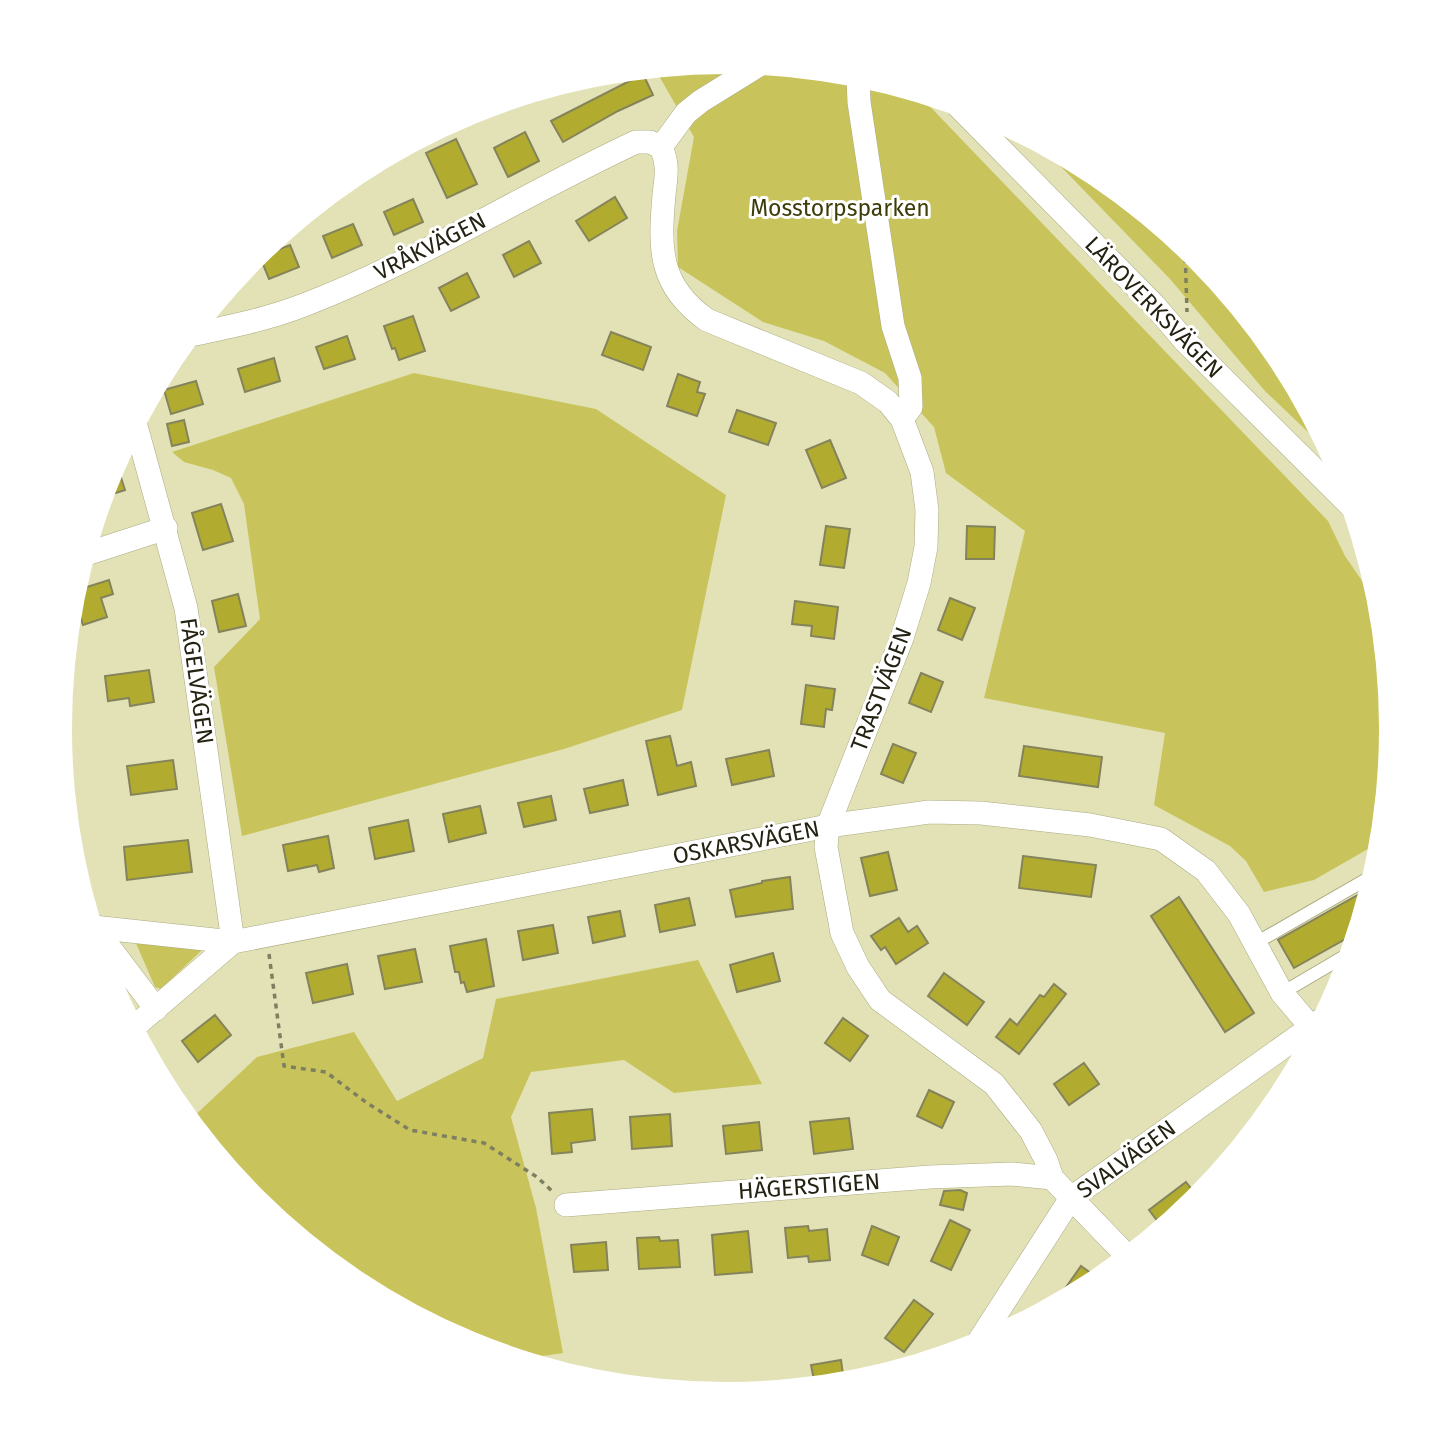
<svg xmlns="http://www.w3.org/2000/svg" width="1451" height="1456" viewBox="0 0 1451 1456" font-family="'Fira Sans',sans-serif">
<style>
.green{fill:#c8c45b}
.building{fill:#b1ac2f;stroke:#84835b;stroke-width:2}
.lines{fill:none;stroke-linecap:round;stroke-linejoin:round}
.service-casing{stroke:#acab82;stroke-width:14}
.minor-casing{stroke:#acab82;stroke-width:24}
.path{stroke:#7e7e60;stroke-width:3.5;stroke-dasharray:5 5;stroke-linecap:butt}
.service{stroke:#fff;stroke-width:12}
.minor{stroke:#fff;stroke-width:23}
.labels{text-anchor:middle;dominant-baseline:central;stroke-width:6;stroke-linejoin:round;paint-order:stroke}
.park-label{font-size:23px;fill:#3e3c09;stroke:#fff}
.street-label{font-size:23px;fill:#242313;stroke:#fff}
</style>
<rect width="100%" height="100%" fill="#e2e2b6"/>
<g class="green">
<polygon points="726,62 856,75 917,93 1328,521 1345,556 1380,607 1391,728 1380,842 1314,880 1264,892 1246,861 1230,846 1154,805 1165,733 984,698 1025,531 946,473 934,427 885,373 824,341 763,322 678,267 677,231 694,137 655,69"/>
<polygon points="1038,143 1096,174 1197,257 1279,358 1330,453 1265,391 1170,279"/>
<polygon points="414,373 596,409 726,495 682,710 564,749 242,836 214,667 260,619 244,504 231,478 213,470 184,462 172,452"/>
<polygon points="135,941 203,949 161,989 155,987"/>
<polygon points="698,960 762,1084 674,1093 624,1060 531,1072 511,1117 536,1208 563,1353 522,1359 470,1343 355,1282 254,1199 190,1120 257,1057 354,1032 397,1101 483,1058 496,999"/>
</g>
<g class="building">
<polygon points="643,74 653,95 618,111 563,142 551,121"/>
<polygon points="525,132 539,161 508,177 494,148"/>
<polygon points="456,139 477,184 447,198 426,153"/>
<polygon points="615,197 627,218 589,241 576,221"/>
<polygon points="413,199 423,222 394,235 384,212"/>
<polygon points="353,224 362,245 332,258 323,236"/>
<polygon points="529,241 541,263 514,277 503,255"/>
<polygon points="290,245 299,267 269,279 260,257"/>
<polygon points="467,273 479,297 451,311 439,288"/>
<polygon points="413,316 425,351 399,360 395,348 392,349 384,326"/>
<polygon points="611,332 651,347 643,370 602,355"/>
<polygon points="347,336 355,359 324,369 316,347"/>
<polygon points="274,358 280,381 245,392 238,369"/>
<polygon points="678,374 700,382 697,392 705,394 697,416 667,406"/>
<polygon points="196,381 203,404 171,414 164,390"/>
<polygon points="737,410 776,423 768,445 729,432"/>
<polygon points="184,420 189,442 172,446 167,424"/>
<polygon points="830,440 846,478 822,488 806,450"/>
<polygon points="116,462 125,490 103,497 110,473"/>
<polygon points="221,504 233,541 203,550 192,513"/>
<polygon points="826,526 850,529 844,568 820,565"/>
<polygon points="967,526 995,527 994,559 966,559"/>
<polygon points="109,580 113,594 101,598 107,617 83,625 73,595 74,591"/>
<polygon points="238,594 246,626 219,632 212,601"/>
<polygon points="950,598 975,608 962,640 938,630"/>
<polygon points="795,601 838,607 834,639 811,636 812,626 792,624"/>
<polygon points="149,670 154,702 130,706 129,698 108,701 105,676"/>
<polygon points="921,673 943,682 931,712 909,703"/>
<polygon points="806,685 835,689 832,710 826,709 824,727 801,724"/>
<polygon points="670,736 677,766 691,762 696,786 658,795 646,741"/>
<polygon points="893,744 916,753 903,783 881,774"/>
<polygon points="1024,746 1102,757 1098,787 1019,776"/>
<polygon points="769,750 774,776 732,785 726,759"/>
<polygon points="173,760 177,789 131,795 127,766"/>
<polygon points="623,780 628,805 590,813 584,789"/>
<polygon points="551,796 556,820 524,827 518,803"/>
<polygon points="480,806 486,833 449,842 443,814"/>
<polygon points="408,820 414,851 375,859 369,828"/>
<polygon points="328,836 334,868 319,872 317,865 288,871 283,845"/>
<polygon points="188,840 192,872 127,880 124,847"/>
<polygon points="888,852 897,890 870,896 861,858"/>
<polygon points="1023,856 1096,865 1091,897 1019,888"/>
<polygon points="790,877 793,909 736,917 730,890 762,883 762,881"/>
<polygon points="1370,888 1356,933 1294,968 1278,940"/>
<polygon points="1179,897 1254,1013 1225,1032 1151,916"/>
<polygon points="689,898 695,925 660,932 655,905"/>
<polygon points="620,911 625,936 593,943 588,917"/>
<polygon points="899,918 908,932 917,926 928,943 896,964 885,947 881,950 871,936"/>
<polygon points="553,925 558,953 523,960 518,931"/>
<polygon points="486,939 494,986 467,992 464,982 461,983 459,972 455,972 450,946"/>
<polygon points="415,949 422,982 385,989 378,956"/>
<polygon points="773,953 780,981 737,992 730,965"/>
<polygon points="347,964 353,994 313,1003 306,973"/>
<polygon points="944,973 984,1002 967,1025 928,996"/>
<polygon points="1054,984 1066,994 1019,1054 996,1037 1010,1019 1017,1025 1040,995 1044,997"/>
<polygon points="215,1015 231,1035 198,1062 182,1041"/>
<polygon points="843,1018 868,1036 850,1061 825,1043"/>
<polygon points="1084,1063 1099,1084 1069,1105 1054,1084"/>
<polygon points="929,1090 954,1102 942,1128 917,1116"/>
<polygon points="592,1109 595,1140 571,1143 572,1152 552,1154 549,1113"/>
<polygon points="670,1114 672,1146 632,1149 630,1117"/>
<polygon points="849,1118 853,1149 814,1154 810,1122"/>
<polygon points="759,1122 762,1150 726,1154 723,1126"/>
<polygon points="1186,1182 1198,1197 1162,1227 1149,1210"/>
<polygon points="960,1190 967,1193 963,1210 940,1205 944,1191"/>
<polygon points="950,1220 970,1230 951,1270 931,1261"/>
<polygon points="808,1226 809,1231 827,1229 830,1260 809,1262 808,1256 788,1258 785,1228"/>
<polygon points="872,1226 899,1237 888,1265 862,1255"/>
<polygon points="748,1231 752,1272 715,1275 712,1235"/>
<polygon points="659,1237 660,1241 678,1240 680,1267 639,1269 637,1238"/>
<polygon points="606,1242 608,1270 574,1272 571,1245"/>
<polygon points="1081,1266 1099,1279 1054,1304"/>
<polygon points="914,1300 933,1314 904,1352 885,1338"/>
<polygon points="841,1360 844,1382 815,1385 811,1365"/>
</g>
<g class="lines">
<g class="service-casing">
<g id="service">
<polyline points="1254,944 1374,875"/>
<polyline points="1282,993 1350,953"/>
</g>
</g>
<g class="minor-casing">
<g id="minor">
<polyline points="858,75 859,102 893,326 910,378 911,407 902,419"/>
<polyline points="958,106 1155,306 1184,340 1351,506"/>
<path d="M661,147c8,18 5,29 3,48 -5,55 -5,91 43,125l154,63 27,19 14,17 20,53 5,38 -1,37 -7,36 -17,55 -74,188 -2,21 16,86 16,34 22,33 114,84 37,47 15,29 6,18 75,78"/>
<polyline points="661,147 686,113 701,101 759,65"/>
<path d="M190,335c39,-8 78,-16 114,-30 115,-44 220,-111 332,-163h14l11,5"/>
<polyline points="86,554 166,528"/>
<polyline points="93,927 233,942 828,826 929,812 981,813 1090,825 1161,839 1206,871 1239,914 1282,993 1310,1026"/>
<polyline points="94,927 156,1009"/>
<polyline points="134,1027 233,942 186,608 136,426"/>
<polyline points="566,1205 930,1177 1012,1174 1052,1178"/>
<polyline points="977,1344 1071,1198 1321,1020"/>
</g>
</g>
<g class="path">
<polyline points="1185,248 1187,312"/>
<polyline points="269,954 284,1066 326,1072 367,1103 410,1130 484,1143 537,1177 552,1191"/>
</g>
<use href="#service" class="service"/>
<use href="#minor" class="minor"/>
</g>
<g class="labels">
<g class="park-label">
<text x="840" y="208">Mosstorpsparken</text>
</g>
<g class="street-label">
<text transform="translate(430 246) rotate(-27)">VRÅKVÄGEN</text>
<text transform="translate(1154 307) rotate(46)">LÄROVERKSVÄGEN</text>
<text transform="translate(197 681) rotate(82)">FÅGELVÄGEN</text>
<text transform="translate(881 689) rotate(-69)">TRASTVÄGEN</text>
<text transform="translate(746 842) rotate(-11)">OSKARSVÄGEN</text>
<text transform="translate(1126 1159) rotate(-36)">SVALVÄGEN</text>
<text transform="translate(809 1186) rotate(-4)">HÄGERSTIGEN</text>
</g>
</g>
<path d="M0 0H1451V1456H0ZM725 74H726A653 653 0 0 1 1379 727V729A653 653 0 0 1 726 1382H725A653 653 0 0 1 72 729V727A653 653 0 0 1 725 74Z" fill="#fff" fill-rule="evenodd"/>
</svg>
